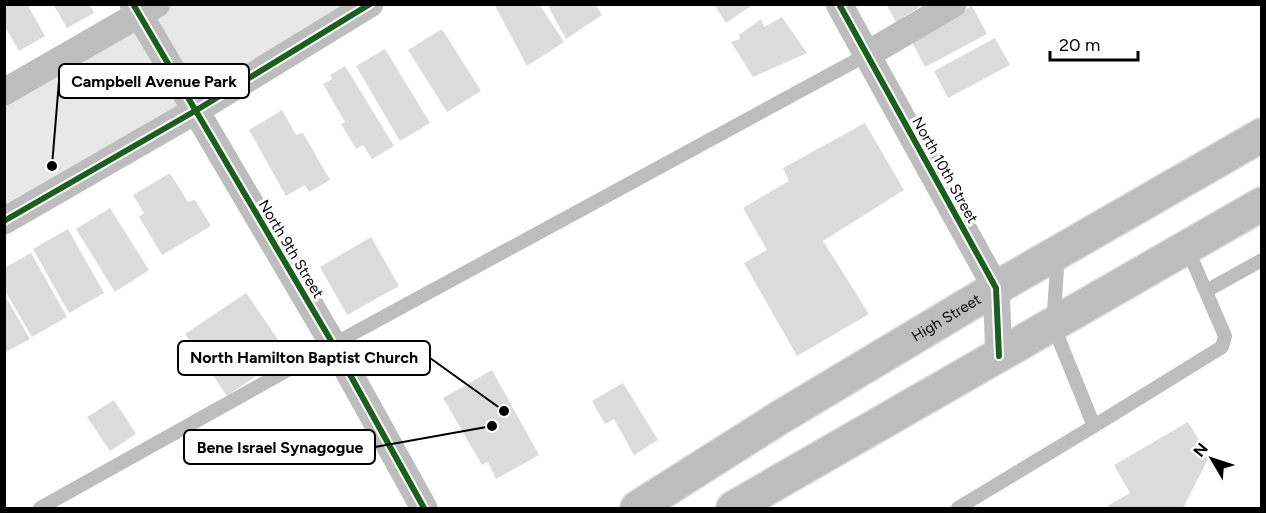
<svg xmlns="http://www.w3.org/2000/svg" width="1266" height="513" viewBox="0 0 1266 513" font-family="Figtree,sans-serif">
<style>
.green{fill:#e8e8e8}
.building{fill:#dbdbdb}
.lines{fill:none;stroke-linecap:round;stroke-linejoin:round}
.highway-casing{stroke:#dbdbdb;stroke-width:36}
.lane{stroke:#bdbdbd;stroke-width:14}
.street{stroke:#bdbdbd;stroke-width:27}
.highway{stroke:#bdbdbd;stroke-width:33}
.cycleway-casing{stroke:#fff;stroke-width:10}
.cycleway{stroke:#1b5e20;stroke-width:6}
.labels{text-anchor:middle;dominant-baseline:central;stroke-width:6;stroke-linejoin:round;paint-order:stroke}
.street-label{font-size:15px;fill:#000;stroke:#fff}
.leader{fill:none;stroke:#000;stroke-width:2}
.callout-dot{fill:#000;stroke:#fff;stroke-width:2}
.callout{fill:#fff;stroke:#000;stroke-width:2}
.callout-label{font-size:16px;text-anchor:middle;font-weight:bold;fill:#000}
</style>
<rect width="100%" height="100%" fill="#fff"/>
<polygon class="green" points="157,5 370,5 5,221 4,92"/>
<g class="building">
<polygon points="5,4 27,4 45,36 19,51 5,27"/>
<polygon points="53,4 89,4 94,13 67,28"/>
<polygon points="494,4 539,4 564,42 527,66"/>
<polygon points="547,4 595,4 602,15 566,39"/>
<polygon points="714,4 754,4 726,23"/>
<polygon points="886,4 924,4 896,22"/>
<polygon points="972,6 987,34 925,67 911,40"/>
<polygon points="782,17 807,53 753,77 731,42 740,39 739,35 761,19 764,27"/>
<polygon points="442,29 481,91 447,112 408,50"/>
<polygon points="995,38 1010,65 948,98 934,71"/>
<polygon points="385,49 430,123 400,141 356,66"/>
<polygon points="345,66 394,146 372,159 363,145 356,149 341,124 345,122 323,84 332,79 330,75"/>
<polygon points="282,110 296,135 303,133 330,180 309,192 305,185 286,196 249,130"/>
<polygon points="865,123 904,190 823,241 869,314 797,356 744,263 767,250 743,208 789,181 783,168"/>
<polygon points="170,173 188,202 195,200 211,226 162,255 139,217 144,213 133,195"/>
<polygon points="110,208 149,270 115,292 76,229"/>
<polygon points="68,229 104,293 69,313 33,249"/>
<polygon points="371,237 399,286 347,315 320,267"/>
<polygon points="31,253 67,317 32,337 4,289 4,268"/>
<polygon points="246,293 288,354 227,396 185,334"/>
<polygon points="4,294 30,339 4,353"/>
<polygon points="492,370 539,455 496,479 488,462 482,465 443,398"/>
<polygon points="623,383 658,440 634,455 614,419 605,424 592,401"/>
<polygon points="114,400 136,434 110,451 87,417"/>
<polygon points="1188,422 1209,457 1183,508 1104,508 1130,493 1114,465"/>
</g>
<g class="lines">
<g class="highway-casing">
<g id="highway">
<path id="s1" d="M637,508l142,-90 217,-130 266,-153"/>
<polyline points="733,508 1262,204"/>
</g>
</g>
<g class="lane">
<polyline points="1206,291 1262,260"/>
<polyline points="1094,426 1222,347 1225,336 1187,248"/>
<polyline points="40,508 354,333 868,54"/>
<polyline points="958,508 1094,426 1053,325 1058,255"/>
</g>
<g class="street">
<polyline points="133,4 333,344 424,508"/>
<polyline points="839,4 996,288 999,356"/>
<polyline points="868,54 953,4"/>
<polyline points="4,92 157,4"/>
<polyline points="4,221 195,111 370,4"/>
</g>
<use href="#highway" class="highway"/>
<g class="cycleway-casing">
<g id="cycleway">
<polyline points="133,4 333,344 424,508"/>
<polyline points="839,4 996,288 999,356"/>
<polyline points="4,221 195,111 370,4"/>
</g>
</g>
<use href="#cycleway" class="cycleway"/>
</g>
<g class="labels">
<g class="street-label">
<text transform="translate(945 170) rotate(61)">North 10th Street</text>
<text transform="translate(291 249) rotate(59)">North 9th Street</text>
<text stroke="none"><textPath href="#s1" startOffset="363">High Street</textPath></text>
</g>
</g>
<path class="leader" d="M52 166L59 81M504 411L430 358M492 426L375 447"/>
<g class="callout-dot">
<circle cx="52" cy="166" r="6"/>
<circle cx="504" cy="411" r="6"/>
<circle cx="492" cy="426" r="6"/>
</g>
<g class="callout">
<rect x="59" y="64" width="190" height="34" rx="6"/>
<rect x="178" y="341" width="252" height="34" rx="6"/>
<rect x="184" y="430" width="191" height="34" rx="6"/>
</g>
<g class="callout-label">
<text x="154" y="87">Campbell Avenue Park</text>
<text x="304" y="363">North Hamilton Baptist Church</text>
<text x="280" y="453">Bene Israel Synagogue</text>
</g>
<rect width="1266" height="513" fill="none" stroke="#000000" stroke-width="12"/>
<g transform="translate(1212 459) rotate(309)" stroke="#ffffff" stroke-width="4.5" paint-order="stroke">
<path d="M0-4.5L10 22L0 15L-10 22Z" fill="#000000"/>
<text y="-9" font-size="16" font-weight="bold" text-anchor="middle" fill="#000000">N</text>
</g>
<path d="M1050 51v9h88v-9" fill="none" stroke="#000000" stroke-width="3"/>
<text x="1059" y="51" font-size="18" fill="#000000" stroke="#ffffff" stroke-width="4.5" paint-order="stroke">20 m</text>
</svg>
